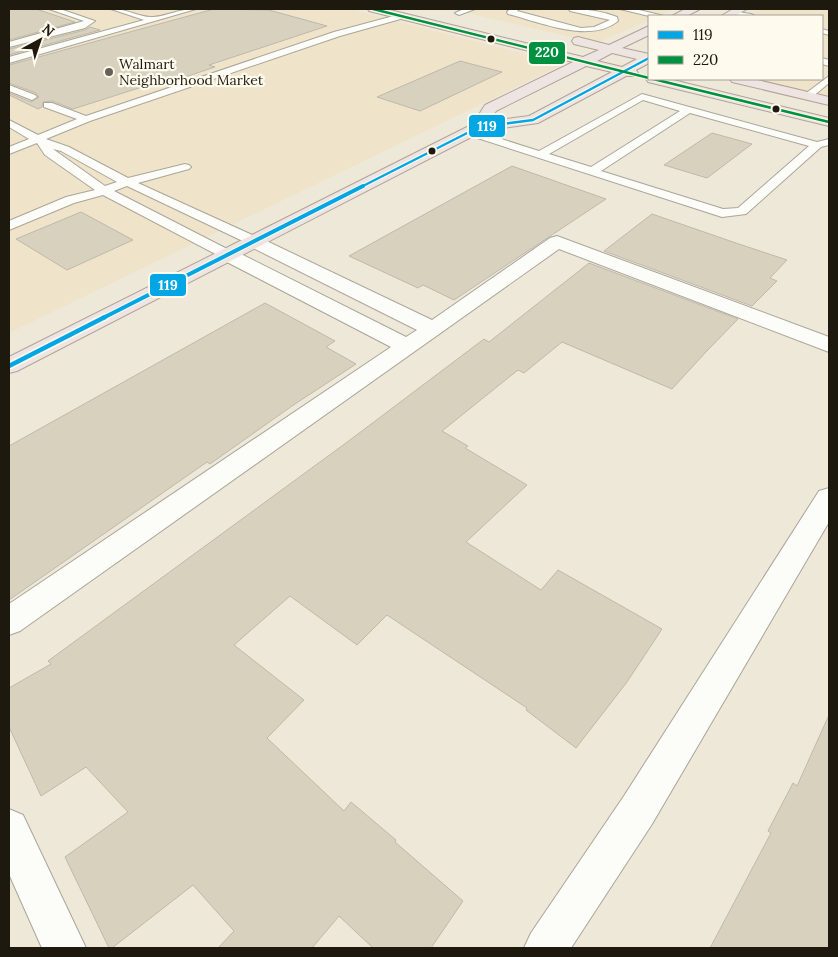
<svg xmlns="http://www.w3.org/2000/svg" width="838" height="957" viewBox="0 0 838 957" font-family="Lora,serif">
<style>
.built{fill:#efe4c9}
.building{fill:#d8d1be;stroke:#beb9ad}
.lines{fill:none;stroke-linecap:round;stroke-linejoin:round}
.lane-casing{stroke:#aaa599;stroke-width:2}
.street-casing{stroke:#aaa599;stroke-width:2}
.primary-casing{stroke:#b2a298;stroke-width:2}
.lane{fill:#fcfcf9;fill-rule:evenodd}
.street{fill:#fcfcf9;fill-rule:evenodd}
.primary{fill:#eee5e2;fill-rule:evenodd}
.bus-1-far2-casing{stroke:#fefaee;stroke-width:4.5}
.bus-1-far1-casing{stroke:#fefaee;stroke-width:6}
.bus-1-casing{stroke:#fefaee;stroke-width:8}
.bus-2-casing{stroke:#fefaee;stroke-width:4.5}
.bus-1-far2{stroke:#01a6e4;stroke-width:2.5}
.bus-1-far1{stroke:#01a6e4;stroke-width:4}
.bus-1{stroke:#01a6e4;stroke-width:4.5}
.bus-2{stroke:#009140;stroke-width:2.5}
.bus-dot{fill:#1d190f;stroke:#fefaee;stroke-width:2}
.poi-dot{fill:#666155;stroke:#fefaee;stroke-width:2}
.labels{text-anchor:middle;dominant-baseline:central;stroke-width:4.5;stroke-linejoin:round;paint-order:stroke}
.far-poi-label{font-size:14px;fill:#1d190f;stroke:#fefaee;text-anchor:start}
.line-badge{stroke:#fefaee;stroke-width:2}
.badge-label{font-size:14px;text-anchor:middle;font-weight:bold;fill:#fff}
</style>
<rect width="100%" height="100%" fill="#eee8d8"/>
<g class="built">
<polygon points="9,9 349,9 564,64 9,333"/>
<polygon points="450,9 674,9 657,16 649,16 649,20 597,43"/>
<polygon points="760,9 829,9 829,96 755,79 822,79 822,16 746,16"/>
</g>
<g class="building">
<polygon points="9,9 36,9 75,22 9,40"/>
<polygon points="214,9 269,10 327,26 209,65 215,67 170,82 164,80 73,109 52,101 43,102 42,107 38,109 9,95 9,93 31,102 39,97 36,93 9,83 9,65"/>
<polygon points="90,27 100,30 9,55 9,49 85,30"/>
<polygon points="460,61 502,72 420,111 377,97"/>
<polygon points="712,133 752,144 707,178 664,165"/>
<polygon points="512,166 606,199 454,300 423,285 418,288 349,256"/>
<polygon points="81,212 133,240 67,270 16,239"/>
<polygon points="652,214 733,242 787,260 770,278 777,281 752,306 604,251"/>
<polygon points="589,263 738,319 705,353 672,389 562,342 524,373 518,370 442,431 468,446 465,448 527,485 466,542 541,590 558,570 662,629 627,682 576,748 526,710 527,708 387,615 357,645 290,596 234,645 304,700 267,738 344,811 351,802 396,840 395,842 463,901 431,948 373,948 339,916 312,948 218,948 234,931 193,885 112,948 109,948 65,857 128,812 86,767 41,796 9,727 9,688 51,664 48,661 350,440 484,339 489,342"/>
<polygon points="265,303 335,341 326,347 356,364 292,406 210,464 207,462 9,600 9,446"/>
<polygon points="829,715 829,948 710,948 771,833 768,831 793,783 797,786"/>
</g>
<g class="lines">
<g class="lane-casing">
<g id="lane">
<polygon points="49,9 60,9 95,21 85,28 9,47 9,42 84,21"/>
<path d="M111,9c15,-1 29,9 42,8 15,-1 28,-9 43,-8l-187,54v-6l135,-37z"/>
<polygon points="464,9 475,9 459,15 455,13"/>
<path d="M510,9h9l-2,2 64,17 13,-1 16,-7 -40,-9 -1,-2c16,0 33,2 48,8l1,4c-28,23 -78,1 -110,-7l-1,-2z"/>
<polygon points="620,9 635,9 664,16 649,16"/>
<polygon points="731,11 751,14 755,16 734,15 731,15"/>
<path d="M401,14h3v4l-64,18 -250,85 -44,18 23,8 59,31 57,-14 4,1 2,2 -2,2 -51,14 121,55 2,3 -2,3h-10l-122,-58 -13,5 119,61 2,3 -2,3h-10l-120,-63 -29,8 -65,27v-9l57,-24 29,-7 -50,-35 -8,-12 -28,11v-7l20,-8 -20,-12v-7l29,15 39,-16 -33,-12v-4h8l34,13 248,-84zM53,149l8,2 56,31 -12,4z"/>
<polygon points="822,29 829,31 829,35 822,33"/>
<polygon points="822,58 829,60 829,66 822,64"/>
<polygon points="829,76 829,83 811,98 805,98 805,94"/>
<polygon points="9,85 35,95 37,97 32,100 9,91"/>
<path d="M642,94l175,48 12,-3v6l-8,2 -75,67 -24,3 -257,-83 -1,-2 5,-3 4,1 66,21zM643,100l37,11 -89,56 -42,-13zM690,113l119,33 -71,62 -15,1 -122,-38z"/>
</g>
</g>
<g class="street-casing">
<g id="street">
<polygon points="254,235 432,320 550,238 557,236 829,337 829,352 559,249 20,631 9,635 9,604 391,347 221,259 218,255 221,251 228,249 235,251 406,337 417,330 247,245 244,241 247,237"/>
<polygon points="829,488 829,522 652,824 571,948 524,948 531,933 624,796 819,491"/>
<polygon points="9,809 23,815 86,948 42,948 9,874"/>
</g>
</g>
<g class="primary-casing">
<g id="primary">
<path d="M368,9h18l197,48 16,-7 -25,-6 -2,-3 2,-3 4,-1 31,8 40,-19v9l-27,13 27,6v9l-13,7 2,3 -2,3h-10l-88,47 -55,8 -466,240 -8,2v-16l464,-233 12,-19 88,-43 -204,-51zM612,53l25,6 -15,8 -25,-6zM586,66l26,6 -83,44 -39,5 6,-10z"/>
<polygon points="685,9 700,9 687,16 672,16"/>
<polygon points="733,9 747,9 735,16 721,16"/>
<polygon points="648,76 649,79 669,79 829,118 829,126 648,82 646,79"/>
<polygon points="730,79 753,79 829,97 829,105 732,82"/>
</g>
</g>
<use href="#lane" class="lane"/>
<use href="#street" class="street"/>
<use href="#primary" class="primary"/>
<g class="bus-1-far2-casing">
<polyline id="bus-1-far2" points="361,187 479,127 533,120 649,58"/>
</g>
<g class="bus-1-far1-casing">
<polyline id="bus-1-far1" points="103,318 363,186"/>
</g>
<g class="bus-1-casing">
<polyline id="bus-1" points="9,366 105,317"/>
</g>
<g class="bus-2-casing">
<g id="bus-2">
<polyline points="373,9 649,78"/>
<polyline points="653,79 829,122"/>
</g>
</g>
<use href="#bus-1-far2" class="bus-1-far2"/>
<use href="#bus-1-far1" class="bus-1-far1"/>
<use href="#bus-1" class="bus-1"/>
<use href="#bus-2" class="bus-2"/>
</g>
<g class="bus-dot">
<circle cx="491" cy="39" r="4.5"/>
<circle cx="776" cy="109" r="4.5"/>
<circle cx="432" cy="151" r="4.5"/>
</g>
<circle class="poi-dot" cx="109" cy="72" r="5"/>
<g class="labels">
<g class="far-poi-label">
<text x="119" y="64">Walmart<tspan x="119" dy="16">Neighborhood Market</tspan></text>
</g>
</g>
<g class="line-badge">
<rect x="528" y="41" width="38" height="24" rx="5" fill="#009140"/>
<rect x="468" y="114" width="38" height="24" rx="5" fill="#01a6e4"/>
<rect x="149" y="273" width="38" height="24" rx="5" fill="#01a6e4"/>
</g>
<g class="badge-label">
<text x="547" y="57">220</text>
<text x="487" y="131">119</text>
<text x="168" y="290">119</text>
</g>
<rect width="838" height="957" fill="none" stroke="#1d190f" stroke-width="20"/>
<rect x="648" y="15" width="175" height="65" fill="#fefaee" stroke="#a4a095"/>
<rect x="658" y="31" width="25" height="8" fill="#01a6e4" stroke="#a4a095"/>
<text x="693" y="40" font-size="15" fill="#1d190f">119</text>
<rect x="658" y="56" width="25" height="8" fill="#009140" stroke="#a4a095"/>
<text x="693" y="65" font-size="15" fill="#1d190f">220</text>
<g transform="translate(40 40) rotate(40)" stroke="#fefaee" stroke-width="4" paint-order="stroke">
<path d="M0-4L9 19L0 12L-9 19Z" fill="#1d190f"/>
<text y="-8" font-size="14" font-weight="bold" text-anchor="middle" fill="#1d190f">N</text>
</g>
</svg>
